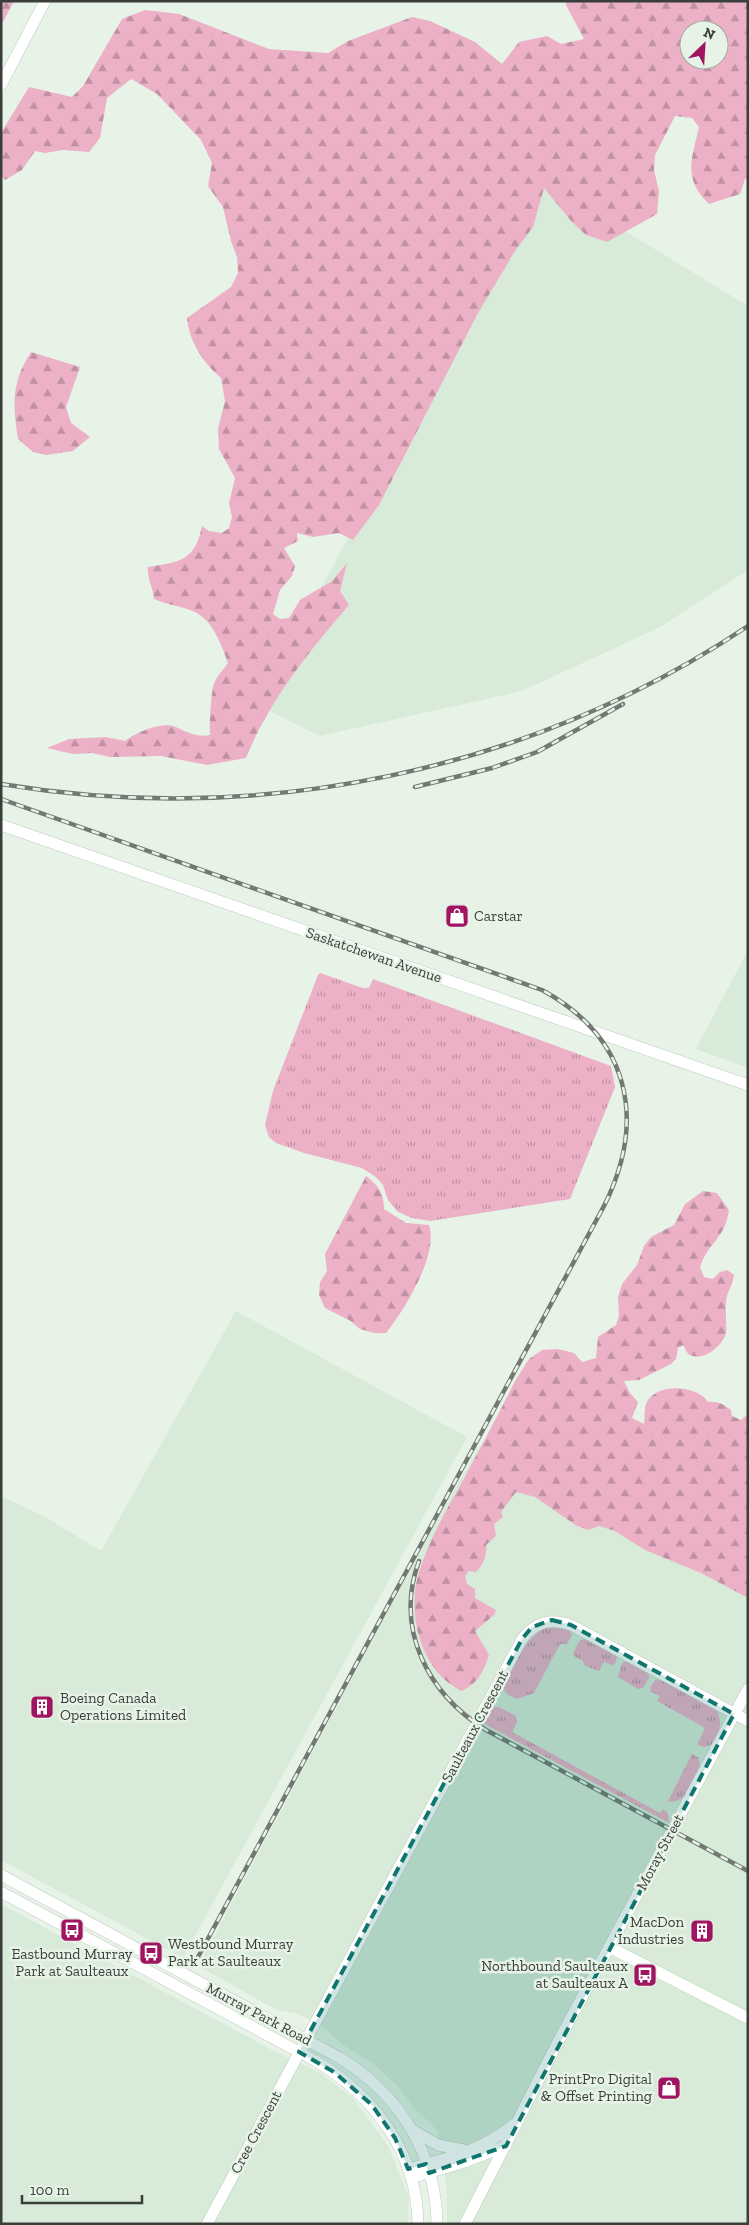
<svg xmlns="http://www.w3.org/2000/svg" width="749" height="2225" viewBox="0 0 749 2225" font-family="'Zilla Slab',serif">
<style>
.built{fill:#d8ead8}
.grass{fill:url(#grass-tufts)}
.forest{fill:url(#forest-firs);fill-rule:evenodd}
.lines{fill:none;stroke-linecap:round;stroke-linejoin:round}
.minor-casing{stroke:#becabf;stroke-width:12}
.minor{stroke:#fff;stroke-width:11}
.rail-casing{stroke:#727872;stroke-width:4.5}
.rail{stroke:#e7f3e7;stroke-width:2.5;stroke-dasharray:8;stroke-linecap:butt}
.marked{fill:#0f766e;fill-opacity:0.2;stroke:#0f766e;stroke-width:4;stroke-dasharray:10 6;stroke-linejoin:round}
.labels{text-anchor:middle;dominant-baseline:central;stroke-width:5;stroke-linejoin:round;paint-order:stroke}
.poi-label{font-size:15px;fill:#3a3e3a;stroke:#e7f3e7;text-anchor:start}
.street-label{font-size:15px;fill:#3a3e3a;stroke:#e7f3e7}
</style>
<defs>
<pattern id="grass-tufts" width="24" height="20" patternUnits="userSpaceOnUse" patternTransform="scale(1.25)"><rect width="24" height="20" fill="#ecb1c7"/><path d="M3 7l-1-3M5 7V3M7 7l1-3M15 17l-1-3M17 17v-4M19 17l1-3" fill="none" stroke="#c091a3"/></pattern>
<pattern id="forest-firs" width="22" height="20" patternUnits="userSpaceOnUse" patternTransform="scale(1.25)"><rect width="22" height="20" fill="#ecb1c7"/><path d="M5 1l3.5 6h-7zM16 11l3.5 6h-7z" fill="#c091a3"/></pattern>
</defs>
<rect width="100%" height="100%" fill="#e7f3e7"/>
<g class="built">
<polygon points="543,181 748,306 748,570 660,627 522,691 319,736 257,705"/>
<polygon points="748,950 748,1068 696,1049"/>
<polygon points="236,1311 467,1437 183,1958 1,1860 1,1496 47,1518 101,1551"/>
<polygon points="479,1447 748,1592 748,2224 447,2224 447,2189 437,2130 414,2108 399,2088 375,2065 343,2045 324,2028 299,2014 277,2010 198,1966 427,1538"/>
<polygon points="1,1904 274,2051 319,2072 354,2099 388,2146 409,2197 408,2224 1,2224"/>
</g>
<g class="grass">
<polygon points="320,973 363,988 369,988 373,979 611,1066 615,1087 570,1199 430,1221 412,1218 398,1212 388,1200 383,1185 376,1177 362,1168 304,1153 276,1143 269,1137 265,1125 273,1091 318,975"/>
<path d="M551,1626l18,4 3,5 -5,9h-7l-26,49 -17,6c-6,-3 -14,-5 -13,-13 12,-22 21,-52 47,-60z"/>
<polygon points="585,1639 614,1654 617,1657 615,1664 612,1665 604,1662 599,1671 585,1666 583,1661 574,1656 573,1653 580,1640"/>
<polygon points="627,1661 648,1672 649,1678 643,1688 638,1689 618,1677 622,1663"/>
<path d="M660,1679l55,29c9,13 5,26 -4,37l-7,2 -7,-2 8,-17 -48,-27 3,-5 -9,-4 -1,-4 5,-8z"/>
<polygon points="494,1707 499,1707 516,1716 517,1722 512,1732 660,1813 663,1809 668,1813 669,1823 490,1727 484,1723"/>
<path d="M692,1754l7,4 1,8c-6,13 -14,40 -32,35z"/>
</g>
<g class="forest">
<polygon points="1,1 14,1 1,26"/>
<path d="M566,1h182v178h-3l-5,15 -31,10c-27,-26 -17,-45 -10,-77l-7,-9 -17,-2 -20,39 -1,15 5,21 -2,23 -50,28 -21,-7 -14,-13 -28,-34 -11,39 -18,24 -37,62 -99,192 -26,35 -14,-7 -26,4 -16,-4 1,8 -14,7 11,18 -3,10 -12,14 -7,24 7,5 9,-1 11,-18 32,-19 15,-18 -7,28 9,14c-40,46 -80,96 -103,153l-39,7 -46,-9 -51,1 -18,-4 -19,1 -26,-6 22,-9 37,-2 19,4c10,-8 35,-19 48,-15 13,5 22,12 37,9 -1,-11 1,-37 3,-48 2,-9 10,-17 15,-24 -7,-19 -14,-41 -33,-51 -13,-6 -28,-7 -41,-13 -1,-12 -7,-20 -6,-32 32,-5 47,-6 54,-41l7,5 13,2 7,-5 3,-11 -3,-14 6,-25 -16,-29 -1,-20 7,-28 -4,-23c-18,-15 -32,-37 -34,-60l44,-31 7,-14 -1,-16 -6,-16 -8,-34 -15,-21 4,-23 -11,-23 -44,-46 -26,-15 -24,19 -7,40 -11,14 -26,-2 -18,3 -10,-2 -13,19 -17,10 -4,-4v-43l28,-46 43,10 11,-11 39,-67 23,-9 34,4 90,35 59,4 20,-12 64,-24 18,4 45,21 27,22 17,-22 28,-6 14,8 23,-5 -18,-34zM689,30h30v30h-30z"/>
<path d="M31,352l49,15 -14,40 5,16 19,14 -17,14 -27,4 -13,-3 -15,-13c-5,-35 -7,-56 13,-87z"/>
<path d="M366,1176c12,9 18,17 18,33l22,14 23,2c10,29 -25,86 -43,108h-12l-14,-4 -11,-9 -24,-12 -6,-13 1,-13 7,-11 -2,-17z"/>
<path d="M703,1191l14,2 12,17c-4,29 -20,31 -29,57l4,10 9,2 7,-7 7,-2 7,5c-1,10 -7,17 -8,26 -1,11 1,22 0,32 -3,12 -21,27 -33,23 -6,-1 -7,-6 -10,-11l-5,3 -2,11 -5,5 -32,16 -15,1 6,12 8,9 -6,16 12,6c1,-6 0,-15 2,-20 9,-22 51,-19 62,-2 10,-1 15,2 23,8l1,6 9,4 7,-6v184l-47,-25 -56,-23 -30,-19 -16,-5 -10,4 -12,-4 -42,-29 -19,-5 -15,20 2,5 -9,7 2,12 -10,9c1,11 -3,20 -10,27l-7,-1 -4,5 2,8 8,5v9l21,12 -2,5 -19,16 14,24c-5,16 -11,28 -27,36 -41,-19 -56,-77 -43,-119 10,-32 27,-61 43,-90 18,-33 36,-67 53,-101l14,-22 13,-9 16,-1 16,4 8,9 14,-4 2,-21 18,-12 3,-9 -1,-19 4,-13 15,-19 7,-19 7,-9 23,-12 11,-21z"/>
</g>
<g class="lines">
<g class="minor-casing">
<g id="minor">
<polyline points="1,85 45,1"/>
<polyline points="1,825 748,1085"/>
<path d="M1,1875l339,183c60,37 96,95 97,166"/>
<path d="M1,1892l315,169c59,36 101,91 102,163"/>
<polyline points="609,1947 748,2018"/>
<polyline points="414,2131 438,2145 463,2150"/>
<path d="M408,2169c37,-10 76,-19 105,-44"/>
<polyline points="411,2178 461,2163 506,2146"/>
<path d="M207,2224l315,-585c13,-17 28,-21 49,-14l177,96"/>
<polyline points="465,2224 558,2042 748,1689"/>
</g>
</g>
<use href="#minor" class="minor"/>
<g class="rail-casing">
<g id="rail">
<path d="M1,784c259,43 528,-12 747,-158"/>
<polyline points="415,787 492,768 537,752 623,704"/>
<path d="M1,799l541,191c88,48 105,130 62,216l-406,751"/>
<path d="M419,1561c-25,68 9,133 67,169l262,141"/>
</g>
</g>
<use href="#rail" class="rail"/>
</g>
<path class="marked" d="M552,1620l19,5 163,89 -228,432 -77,27 -3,-9 -18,5 -13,-31 -23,-33 -38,-33 -35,-20 223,-413 10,-12z"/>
<defs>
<g id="shop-square" transform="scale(1.25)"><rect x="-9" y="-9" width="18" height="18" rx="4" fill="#a01561" stroke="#e7f3e7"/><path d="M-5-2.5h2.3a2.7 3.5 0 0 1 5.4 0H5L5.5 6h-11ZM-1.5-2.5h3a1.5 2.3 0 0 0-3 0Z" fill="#fff"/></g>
<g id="building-square" transform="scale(1.25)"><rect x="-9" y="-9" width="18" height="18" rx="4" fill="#a01561" stroke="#e7f3e7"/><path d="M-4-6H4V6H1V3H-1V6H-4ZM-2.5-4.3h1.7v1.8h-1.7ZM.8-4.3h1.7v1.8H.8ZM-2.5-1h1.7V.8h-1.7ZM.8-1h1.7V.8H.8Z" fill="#fff"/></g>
<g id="bus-square" transform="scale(1.25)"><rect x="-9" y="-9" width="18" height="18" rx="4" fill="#a01561" stroke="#e7f3e7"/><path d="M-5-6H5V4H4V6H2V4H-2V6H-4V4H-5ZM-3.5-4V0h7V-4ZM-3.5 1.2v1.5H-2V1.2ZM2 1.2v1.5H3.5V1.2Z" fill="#fff"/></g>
</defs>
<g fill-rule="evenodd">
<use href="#shop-square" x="457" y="916"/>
<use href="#building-square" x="42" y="1707"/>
<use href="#bus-square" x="72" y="1930"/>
<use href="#building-square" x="702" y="1931"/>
<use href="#bus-square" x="151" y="1953"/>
<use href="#bus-square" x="645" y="1975"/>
<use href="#shop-square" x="669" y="2088"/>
</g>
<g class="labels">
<g class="poi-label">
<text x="474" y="916">Carstar</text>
<text x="60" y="1698">Boeing Canada<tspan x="60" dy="17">Operations Limited</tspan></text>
<text x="684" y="1922" text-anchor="end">MacDon<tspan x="684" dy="17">Industries</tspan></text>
<text x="168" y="1944">Westbound Murray<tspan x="168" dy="17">Park at Saulteaux</tspan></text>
<text x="72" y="1954" text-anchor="middle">Eastbound Murray<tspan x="72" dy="17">Park at Saulteaux</tspan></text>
<text x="628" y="1966" text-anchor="end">Northbound Saulteaux<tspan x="628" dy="17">at Saulteaux A</tspan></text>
<text x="652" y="2079" text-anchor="end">PrintPro Digital<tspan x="652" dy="17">&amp; Offset Printing</tspan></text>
</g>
<g class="street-label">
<text transform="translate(374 955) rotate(19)">Saskatchewan Avenue</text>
<text transform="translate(475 1726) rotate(-62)">Saulteaux Crescent</text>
<text transform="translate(660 1852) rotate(-62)">Moray Street</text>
<text transform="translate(259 2014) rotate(28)">Murray Park Road</text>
<text transform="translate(256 2132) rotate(-62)">Cree Crescent</text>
</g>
</g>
<rect width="749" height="2225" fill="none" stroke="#3a3e3a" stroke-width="5"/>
<g transform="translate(704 45) rotate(25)"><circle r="24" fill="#e7f3e7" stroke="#a2aba2"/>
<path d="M0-4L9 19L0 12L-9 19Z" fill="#a01561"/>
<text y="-8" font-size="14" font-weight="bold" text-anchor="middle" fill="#3a3e3a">N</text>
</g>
<path d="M22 2195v8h120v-8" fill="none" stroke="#3a3e3a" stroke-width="2.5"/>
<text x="30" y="2195" font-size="15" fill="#3a3e3a" stroke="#e7f3e7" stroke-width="4" paint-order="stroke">100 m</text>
</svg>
